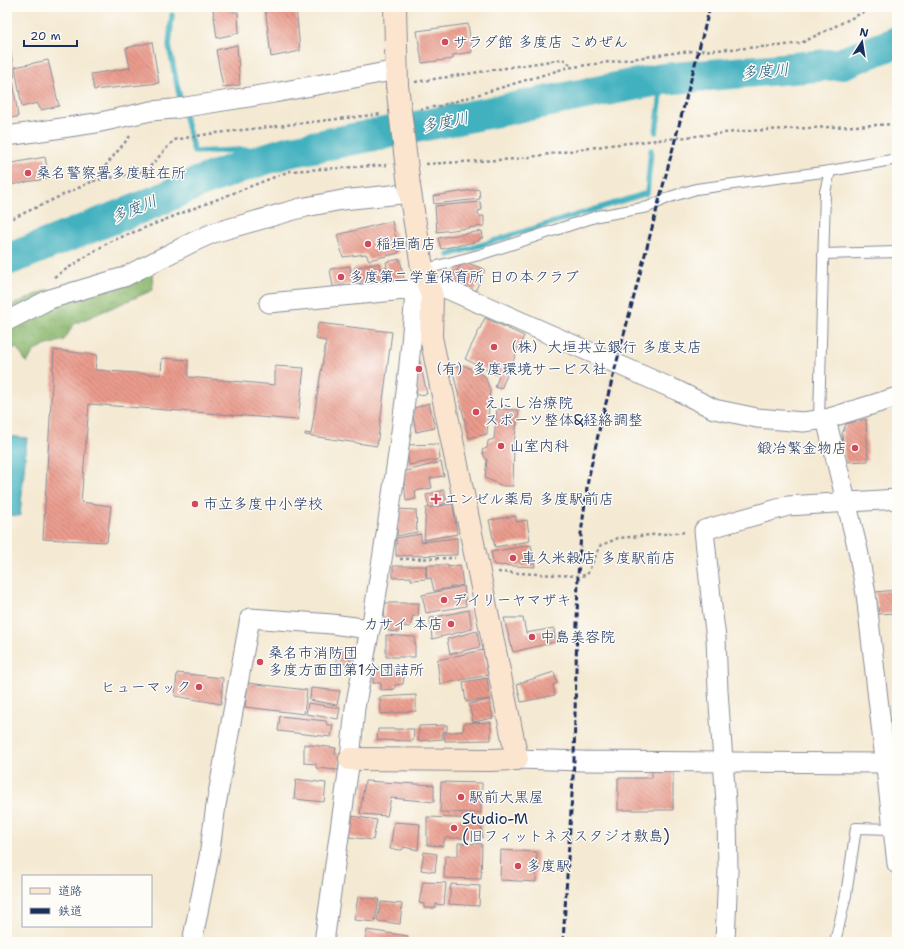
<svg xmlns="http://www.w3.org/2000/svg" width="904" height="949" viewBox="0 0 904 949" font-family="'Shantell Sans','Klee One',sans-serif">
<style>
.forest{fill:url(#forest-crowns);stroke:#547467}
.water{fill:#43b1bf;stroke:#2f708e}
.lines{fill:none;stroke-linecap:round;stroke-linejoin:round}
.stream{stroke:#43b1bf;stroke-width:5.5}
.river{stroke:#43b1bf;stroke-width:32}
.building{fill:url(#building-back-hatch)}
.lane-casing{stroke:#888c98;stroke-width:12}
.street-casing{stroke:#888c98;stroke-width:21}
.secondary-casing{stroke:#888c98;stroke-width:24}
.path{stroke:#888c98;stroke-width:2.5;stroke-dasharray:3 3;stroke-linecap:butt}
.lane{stroke:#fff;stroke-width:10}
.street{stroke:#fff;stroke-width:19}
.secondary{stroke:#fbe5cf;stroke-width:22}
.rail{stroke:#1b2f5e;stroke-width:3;stroke-dasharray:6 3;stroke-linecap:butt}
.secondary-bridge-casing{stroke:#888c98;stroke-width:24;stroke-linecap:butt}
.secondary-bridge{stroke:#fbe5cf;stroke-width:22}
.poi-dot{fill:#d1495b;stroke:#fdfcf7;stroke-width:1.5}
.labels{text-anchor:middle;dominant-baseline:central;stroke-width:3;stroke-linejoin:round;paint-order:stroke}
.poi-label{font-size:15px;fill:#1b2f5e;stroke:#fdfcf7;text-anchor:start}
.water-label{font-size:16px;font-style:italic;fill:#295c80;stroke:#fdfcf7}
</style>
<defs>
<pattern id="forest-crowns" width="20" height="18" patternUnits="userSpaceOnUse"><rect width="20" height="18" fill="#8cb870"/><path d="M2 6a3 3 0 1 1 6 0M12 15a3 3 0 1 1 6 0" fill="none" stroke="#72965f"/></pattern>
<pattern id="building-back-hatch" width="6" height="6" patternUnits="userSpaceOnUse"><rect width="6" height="6" fill="#ea9b8c"/><path d="M-1 5l2 2M0 0l6 6M5-1l2 2" fill="none" stroke="#bd7f76"/></pattern>
</defs>
<rect width="100%" height="100%" fill="#fdfcf7"/>
<filter id="ink" filterUnits="userSpaceOnUse"><feTurbulence type="fractalNoise" baseFrequency=".025" numOctaves="2"/><feDisplacementMap in="SourceGraphic" scale="8" xChannelSelector="R" yChannelSelector="G"/><feConvolveMatrix kernelMatrix="1 2 1 2 8 2 1 2 1" color-interpolation-filters="sRGB"/></filter>
<filter id="wash" filterUnits="userSpaceOnUse"><feTurbulence type="fractalNoise" baseFrequency=".012" numOctaves="4" result="noise"/><feDisplacementMap in="SourceGraphic" scale="16" xChannelSelector="R" yChannelSelector="G"/><feGaussianBlur stdDeviation="0.9" result="paint"/><feColorMatrix in="noise" values="0 0 0 0 0 0 0 0 0 0 0 0 0 0 0 0 0 1.4 0 .05"/><feComposite in="paint" operator="in"/></filter>
<g filter="url(#wash)">
<rect width="100%" height="100%" fill="#f4e9d2"/>
<polygon class="forest" points="152,272 153,290 74,324 64,340 41,347 33,352 27,363 16,347 7,352 7,307 49,289 56,302"/>
<polygon class="water" points="7,436 27,438 20,516 7,515"/>
<g class="lines">
<g class="stream">
<polyline points="172,15 169,46 179,94 194,152 264,149 280,155"/>
<polyline points="656,132 663,79"/>
<polyline points="449,255 647,193 651,150"/>
</g>
<polyline class="river" points="7,260 157,201 197,183 243,166 287,152 663,79 840,64 897,42"/>
</g>
<g id="blocks">
<g class="building">
<polygon points="219,7 232,7 233,12 238,12 239,33 217,38 213,10"/>
<polygon points="265,7 296,7 300,51 271,57"/>
<polygon points="468,24 472,52 453,55 453,59 422,63 417,31"/>
<polygon points="152,42 159,83 94,90 91,74 130,68 126,48"/>
<polygon points="7,45 10,45 14,77 7,78"/>
<polygon points="237,45 240,85 223,87 216,50"/>
<polygon points="48,60 59,106 41,110 37,103 22,107 15,67"/>
<polygon points="7,81 13,81 18,117 7,118"/>
<polygon points="45,157 49,178 10,185 7,164"/>
<polygon points="479,189 480,199 434,204 433,196"/>
<polygon points="480,202 482,210 478,211 479,216 484,216 484,226 437,232 435,206"/>
<polygon points="392,221 399,253 369,260 366,254 343,257 337,235"/>
<polygon points="482,231 483,238 480,238 479,241 441,249 438,238"/>
<polygon points="400,259 404,279 390,282 389,278 357,284 354,268 379,263 380,269 387,267 386,262"/>
<polygon points="464,262 484,269 484,273 475,291 450,278"/>
<polygon points="350,266 352,284 333,287 330,269"/>
<polygon points="485,318 524,336 501,389 495,387 499,376 465,359"/>
<polygon points="318,323 392,332 377,446 305,435 305,433 311,434 326,341 316,339"/>
<polygon points="54,350 97,355 95,370 161,375 162,358 188,360 188,377 275,385 275,366 304,368 298,420 89,404 81,502 111,506 107,542 43,539"/>
<polygon points="419,358 427,394 417,395 414,380"/>
<polygon points="463,365 485,376 490,390 487,434 469,438 452,368"/>
<polygon points="429,403 435,428 416,432 412,409"/>
<polygon points="497,409 519,410 514,443 513,486 503,486 485,478 487,460 484,456 482,450 487,448 488,441 494,439"/>
<polygon points="866,419 868,461 845,462 842,434 846,424"/>
<polygon points="438,444 440,459 409,465 406,445"/>
<polygon points="441,462 444,476 430,478 432,488 415,491 416,499 406,501 403,472"/>
<polygon points="444,490 447,503 429,508 426,495"/>
<polygon points="453,504 457,534 424,540 426,508"/>
<polygon points="397,509 416,510 417,532 397,536"/>
<polygon points="516,516 516,522 527,520 530,541 495,547 489,520"/>
<polygon points="421,534 421,542 457,538 457,555 396,556 396,538"/>
<polygon points="531,545 535,567 494,565 491,552"/>
<polygon points="426,565 448,565 448,567 460,565 463,585 434,591 431,578 427,579"/>
<polygon points="393,566 426,566 426,579 411,580 411,577 393,578"/>
<polygon points="464,586 466,606 426,613 422,595"/>
<polygon points="897,590 897,613 879,614 875,592"/>
<polygon points="385,603 419,603 418,616 413,616 410,627 401,626 399,632 388,631 388,622 384,621"/>
<polygon points="469,610 472,629 432,639 430,618"/>
<polygon points="504,618 523,618 526,633 554,628 555,642 513,652"/>
<polygon points="477,631 480,647 450,654 447,639"/>
<polygon points="386,635 415,637 415,657 386,657"/>
<polygon points="337,648 351,649 349,664 336,662"/>
<polygon points="483,650 488,675 440,684 437,660"/>
<polygon points="374,668 405,669 403,684 395,685 395,689 381,690 381,683 373,683"/>
<polygon points="554,672 557,683 553,685 555,695 521,702 517,684"/>
<polygon points="177,673 223,678 221,704 175,696"/>
<polygon points="487,678 490,699 466,702 463,682"/>
<polygon points="248,683 307,690 304,714 245,707"/>
<polygon points="311,688 340,691 337,705 310,700"/>
<polygon points="416,695 416,711 381,714 380,697"/>
<polygon points="489,700 493,718 473,722 469,704"/>
<polygon points="308,703 340,708 338,719 306,714"/>
<polygon points="280,716 326,721 327,725 333,725 331,737 278,731"/>
<polygon points="491,722 491,740 445,741 444,733 463,731 464,723"/>
<polygon points="447,725 447,731 442,732 443,739 418,741 419,726"/>
<polygon points="378,729 414,729 413,741 377,740"/>
<polygon points="304,744 336,748 335,753 342,754 338,770 316,768 316,764 304,763"/>
<polygon points="652,769 673,769 673,810 618,810 618,778 652,778"/>
<polygon points="296,779 326,783 324,802 294,799"/>
<polygon points="365,781 434,785 434,802 391,798 387,816 360,814"/>
<polygon points="441,782 482,783 481,813 440,812"/>
<polygon points="352,816 377,820 373,840 349,837"/>
<polygon points="427,817 481,819 482,838 445,838 443,846 427,845"/>
<polygon points="394,822 420,824 418,850 404,847 402,850 390,849"/>
<polygon points="458,843 482,844 481,879 444,878 445,856 458,856"/>
<polygon points="501,850 537,852 536,882 500,880"/>
<polygon points="424,852 437,854 435,872 421,870"/>
<polygon points="423,882 446,883 444,905 436,904 435,908 424,908 424,904 419,903"/>
<polygon points="451,884 480,886 479,906 449,904"/>
<polygon points="358,897 379,899 375,922 354,920"/>
<polygon points="381,902 402,904 400,924 377,921"/>
<polygon points="367,930 408,936 407,942 365,942"/>
</g>
</g>
</g>
<g filter="url(#ink)">
<use href="#blocks" fill-opacity="0" stroke="#888c98" stroke-width="1"/>
<g class="lines">
<g class="lane-casing">
<g id="lane">
<polyline points="823,254 897,252"/>
<polyline points="422,270 479,255 598,216 648,207 670,197 696,189 830,171"/>
<polyline points="819,419 825,192 830,171 897,159"/>
<polyline points="835,942 846,895 856,828 893,829"/>
</g>
</g>
<g class="street-casing">
<g id="street">
<polyline points="7,136 96,123 151,111 173,109 274,93 397,70"/>
<polyline points="269,303 415,289 427,286 445,288 678,391 714,409 757,418 803,422 826,419 897,397"/>
<polyline points="7,321 50,299 124,277 193,242 213,233 301,208 342,200 411,193"/>
<polyline points="826,419 858,550 866,594 897,864"/>
<polyline points="517,759 583,761 885,763"/>
<polyline points="192,942 209,857 216,805 250,618 332,624 370,629"/>
<path d="M324,942l26,-183 5,-51 15,-79 2,-5c17,-112 37,-223 43,-335"/>
<polyline points="725,942 728,870 727,816 718,691 716,638 712,607 704,530 788,506 897,499"/>
</g>
</g>
<g class="secondary-casing">
<g id="secondary">
<polyline points="395,7 397,85"/>
<polyline points="350,759 490,760 517,759 431,337 432,296 422,267 409,186"/>
</g>
</g>
<g class="path">
<polyline points="415,82 563,59 572,66"/>
<polyline points="420,109 440,106 566,68 681,52 778,46 801,43 874,7"/>
<polyline points="426,164 516,159 610,145 744,131 897,124"/>
<polyline points="93,181 146,171 174,140 208,134 381,114"/>
<polyline points="7,221 93,181 131,135"/>
<polyline points="54,277 109,242 187,211 290,171 387,165"/>
<polyline points="400,559 455,558"/>
<polyline points="498,572 578,576 587,575 600,546 618,538 686,532"/>
</g>
<use href="#lane" class="lane"/>
<use href="#street" class="street"/>
<use href="#secondary" class="secondary"/>
<polyline class="rail" points="563,942 574,761 578,576 581,534 588,480 601,422 710,7"/>
<g class="secondary-bridge-casing">
<polyline id="secondary-bridge" points="397,85 409,186"/>
</g>
<use href="#secondary-bridge" class="secondary-bridge"/>
</g>
</g>
<g class="poi-dot">
<circle cx="445" cy="42" r="4"/>
<circle cx="28" cy="173" r="4"/>
<circle cx="368" cy="244" r="4"/>
<circle cx="341" cy="277" r="4"/>
<circle cx="494" cy="347" r="4"/>
<circle cx="419" cy="369" r="4"/>
<circle cx="476" cy="412" r="4"/>
<circle cx="501" cy="446" r="4"/>
<circle cx="855" cy="448" r="4"/>
<path d="M434 493h4v4h4v4h-4v4h-4v-4h-4v-4h4z"/>
<circle cx="195" cy="504" r="4"/>
<circle cx="513" cy="558" r="4"/>
<circle cx="444" cy="600" r="4"/>
<circle cx="451" cy="624" r="4"/>
<circle cx="532" cy="637" r="4"/>
<circle cx="260" cy="662" r="4"/>
<circle cx="199" cy="687" r="4"/>
<circle cx="461" cy="797" r="4"/>
<circle cx="454" cy="828" r="4"/>
<circle cx="518" cy="866" r="4"/>
</g>
<g class="labels">
<g class="poi-label">
<text x="453" y="42">サラダ館 多度店 こめぜん</text>
<text x="36" y="173">桑名警察署多度駐在所</text>
<text x="376" y="244">稲垣商店</text>
<text x="349" y="277">多度第二学童保育所 日の本クラブ</text>
<text x="502" y="347">（株）大垣共立銀行 多度支店</text>
<text x="427" y="369">（有）多度環境サービス社</text>
<text x="484" y="403">えにし治療院<tspan x="484" dy="17">スポーツ整体&amp;経絡調整</tspan></text>
<text x="509" y="446">山室内科</text>
<text x="847" y="448" text-anchor="end">鍛冶繁金物店</text>
<text x="444" y="499">エンゼル薬局 多度駅前店</text>
<text x="203" y="504">市立多度中小学校</text>
<text x="521" y="558">車久米穀店 多度駅前店</text>
<text x="452" y="600">デイリーヤマザキ</text>
<text x="443" y="624" text-anchor="end">カサイ 本店</text>
<text x="540" y="637">中島美容院</text>
<text x="268" y="653">桑名市消防団<tspan x="268" dy="17">多度方面団第1分団詰所</tspan></text>
<text x="191" y="687" text-anchor="end">ヒューマック</text>
<text x="469" y="797">駅前大黒屋</text>
<text x="462" y="819">Studio-M<tspan x="462" dy="17">(旧フィットネススタジオ敷島)</tspan></text>
<text x="526" y="866">多度駅</text>
</g>
<g class="water-label">
<text transform="translate(765 71) rotate(-5)">多度川</text>
<text transform="translate(445 122) rotate(-11)">多度川</text>
<text transform="translate(134 209) rotate(-22)">多度川</text>
</g>
</g>
<rect width="904" height="949" fill="none" stroke="#fdfcf7" stroke-width="24"/>
<rect x="22" y="875" width="130" height="52" fill="#fdfcf7" stroke="#a3aaba"/>
<rect x="30" y="888" width="20" height="6" fill="#fbe5cf" stroke="#a3aaba"/>
<text x="58" y="895" font-size="12" fill="#1b2f5e">道路</text>
<rect x="30" y="908" width="20" height="6" fill="#1b2f5e" stroke="#a3aaba"/>
<text x="58" y="915" font-size="12" fill="#1b2f5e">鉄道</text>
<g transform="translate(862 42) rotate(12)" stroke="#fdfcf7" stroke-width="3" paint-order="stroke">
<path d="M0-3L7 15L0 10L-7 15Z" fill="#1b2f5e"/>
<text y="-6" font-size="11" font-weight="bold" text-anchor="middle" fill="#1b2f5e">N</text>
</g>
<path d="M24 40v6h53v-6" fill="none" stroke="#1b2f5e" stroke-width="2"/>
<text x="30" y="40" font-size="12" fill="#1b2f5e" stroke="#fdfcf7" stroke-width="3" paint-order="stroke">20 m</text>
</svg>
